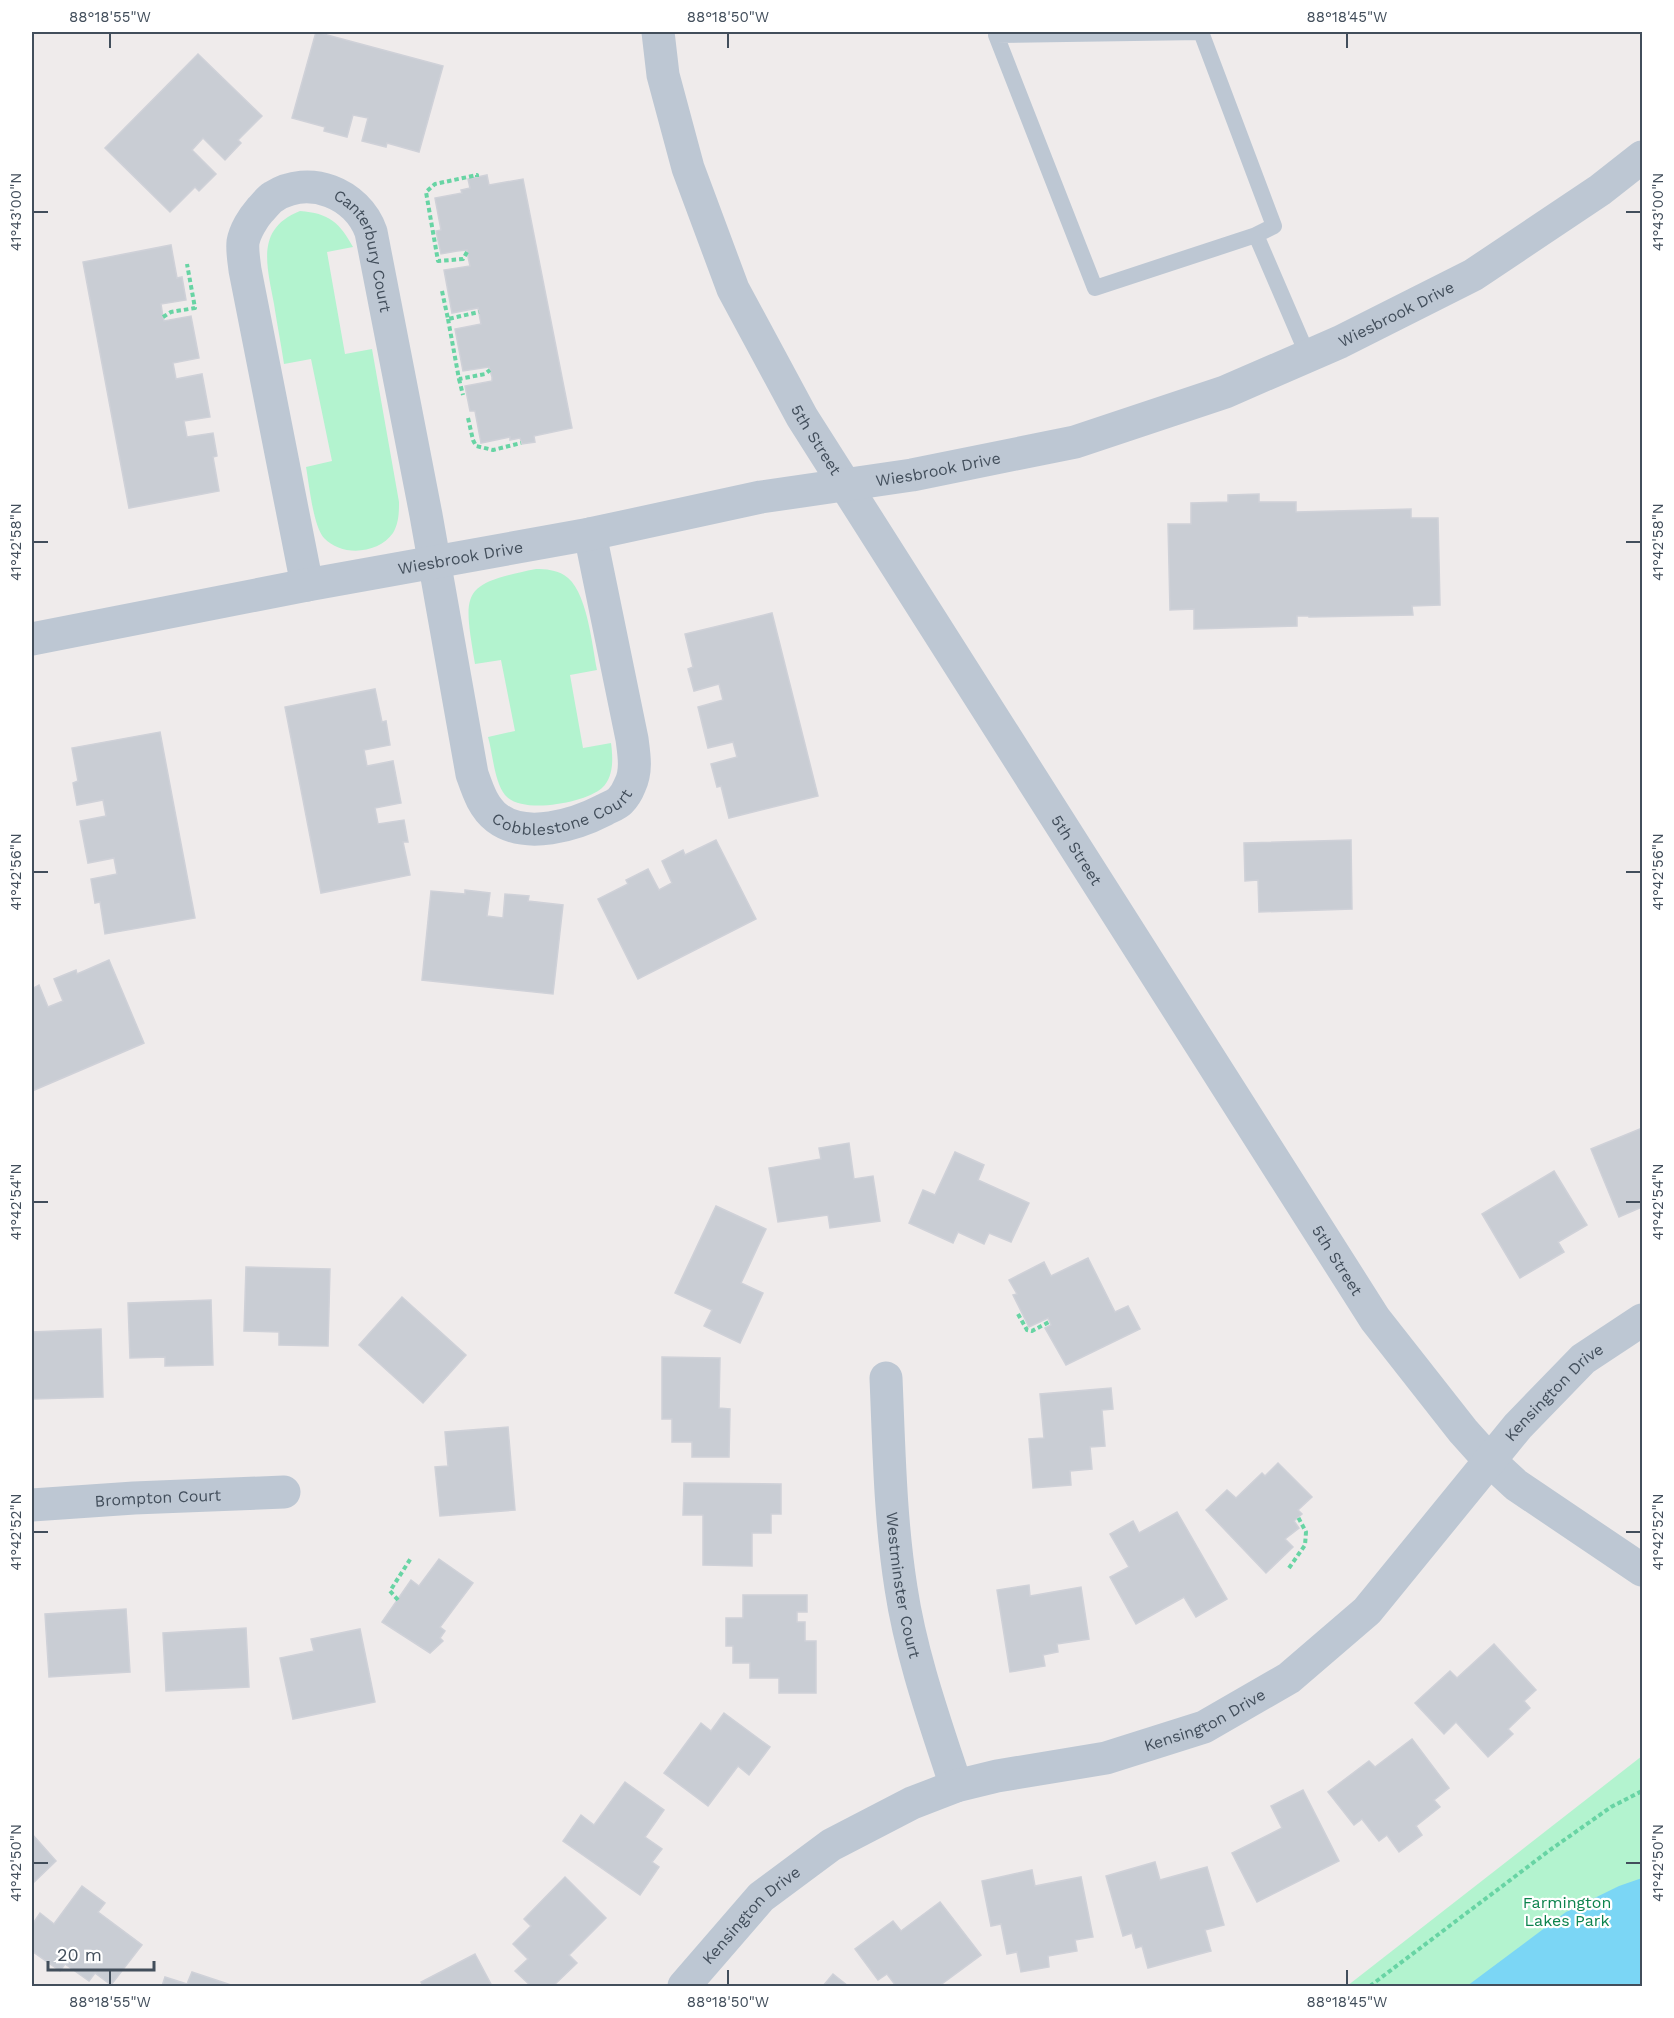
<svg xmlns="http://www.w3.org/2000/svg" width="1674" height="2018" viewBox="0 0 1674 2018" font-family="'Work Sans',sans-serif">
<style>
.green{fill:#b3f3cf}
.water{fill:#7bd6f5}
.building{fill:#c9cdd4;stroke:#cfd1d8;stroke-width:1.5}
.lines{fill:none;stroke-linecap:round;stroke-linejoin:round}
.path{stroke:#68d4a4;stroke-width:4;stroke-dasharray:4.5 3;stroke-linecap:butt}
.lane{stroke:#bdc7d3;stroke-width:16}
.street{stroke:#bdc7d3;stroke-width:33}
.ticks{fill:none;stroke:#424e5b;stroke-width:2}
.labels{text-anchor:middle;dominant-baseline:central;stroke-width:4.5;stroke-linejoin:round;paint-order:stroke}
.street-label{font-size:16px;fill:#424e5b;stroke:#fff}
.park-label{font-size:16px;fill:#0c834d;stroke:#fff}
.neatline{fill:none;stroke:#424e5b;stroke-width:2}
.ticks-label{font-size:15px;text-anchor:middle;fill:#424e5b}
</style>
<rect width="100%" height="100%" fill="#efebeb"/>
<g class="green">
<path d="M300,211c29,2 40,12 53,36l-26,5 18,102 27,-5 27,153c0,10 0,21 -6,31 -15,21 -51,24 -69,5 -11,-12 -15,-55 -18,-71l26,-6 -21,-102 -27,5c-3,-20 -7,-40 -10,-60 -7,-39 -19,-75 26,-93z"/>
<path d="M536,569c10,0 20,1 28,6 23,13 28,70 33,95l-27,5 13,73 28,-5c2,15 3,34 -9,45 -17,15 -81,27 -97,7 -11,-14 -12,-41 -17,-58l27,-6 -14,-71 -26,4c-12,-73 -15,-80 61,-95z"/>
<polygon points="1642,1756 1642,1986 1347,1986"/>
</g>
<polygon class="water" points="1642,1878 1642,1986 1467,1986 1566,1912 1619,1886"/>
<g class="building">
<polygon points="316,32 443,66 419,152 387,143 386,147 362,141 368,118 353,115 347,137 324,131 325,127 292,118"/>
<polygon points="198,54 262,116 238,140 241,143 225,160 203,138 192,150 216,174 199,191 195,187 170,212 105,148"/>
<polygon points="487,175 489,185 523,179 572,428 534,436 535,442 522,444 520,438 510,440 510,437 481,443 475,411 470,411 465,386 492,381 492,377 489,367 463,371 455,329 481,324 478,308 452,313 444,270 470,266 467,252 467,250 457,251 441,254 436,231 441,230 435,198 462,193 461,190 470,188 468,179"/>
<polygon points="171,245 177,278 182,277 186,300 161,304 163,317 164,321 191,316 199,358 173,363 176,379 202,374 210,417 184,421 187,437 213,433 217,456 213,457 219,491 129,508 83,262"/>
<polygon points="1259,494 1259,502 1296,502 1296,512 1411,509 1411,518 1438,518 1440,605 1412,606 1413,615 1309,617 1309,616 1297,616 1297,626 1194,629 1194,609 1170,610 1168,524 1191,524 1191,503 1228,502 1228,495"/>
<polygon points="772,613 818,796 729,818 721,786 717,787 711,764 737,757 733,742 708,748 698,707 723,700 719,684 694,691 688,669 693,667 685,634"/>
<polygon points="375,689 382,722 386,721 390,745 364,750 367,766 393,761 401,803 375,808 378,824 404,820 408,842 403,842 410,875 321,893 285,707"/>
<polygon points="160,732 195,918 105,934 100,902 95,903 91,879 117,874 114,858 88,863 80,821 106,816 103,800 77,805 73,783 78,781 72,748"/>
<polygon points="716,840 756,919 638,979 598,899 628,884 626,880 648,869 659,890 672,883 662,861 683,850 685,855"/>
<polygon points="1351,840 1352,909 1259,912 1258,880 1245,881 1244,843"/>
<polygon points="465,890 490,893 487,916 503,918 505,894 529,896 528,901 563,905 553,994 422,980 431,891 465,894"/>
<polygon points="109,960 144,1043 32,1091 32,989 39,985 48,1007 63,1001 54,979 76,970 77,974"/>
<polygon points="1642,1128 1642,1207 1619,1217 1591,1149"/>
<polygon points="849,1143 854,1179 873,1176 880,1221 830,1228 828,1215 778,1222 769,1168 821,1159 819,1148"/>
<polygon points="955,1152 984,1165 978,1180 1029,1203 1011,1242 989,1233 984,1244 958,1232 953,1243 909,1223 923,1190 935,1195"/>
<polygon points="1554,1171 1587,1225 1558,1242 1564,1252 1520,1278 1482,1214"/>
<polygon points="716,1206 766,1229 741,1283 763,1293 740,1343 704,1326 712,1310 675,1293"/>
<polygon points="1088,1258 1115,1312 1128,1306 1140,1329 1066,1365 1045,1328 1051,1325 1048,1318 1029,1327 1013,1295 1017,1294 1009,1280 1044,1262 1051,1276"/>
<polygon points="246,1267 330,1269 328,1346 279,1345 279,1332 244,1331"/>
<polygon points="402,1297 466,1355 423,1403 359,1345"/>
<polygon points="211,1300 213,1365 165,1366 165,1357 130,1358 128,1303"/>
<polygon points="101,1329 103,1397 32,1399 32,1332"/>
<polygon points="662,1357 720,1358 719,1408 730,1409 729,1457 692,1457 692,1442 672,1442 672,1419 662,1419"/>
<polygon points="1111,1388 1113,1409 1102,1410 1105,1446 1090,1447 1092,1469 1070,1471 1071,1485 1033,1488 1029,1439 1044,1438 1040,1394"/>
<polygon points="508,1427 515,1510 440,1516 435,1467 448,1466 445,1432"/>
<polygon points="1278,1463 1312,1497 1298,1510 1302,1514 1294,1521 1299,1528 1285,1539 1293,1547 1266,1573 1206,1510 1227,1490 1236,1498 1262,1473 1265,1476"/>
<polygon points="684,1483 781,1484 781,1514 771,1514 771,1533 752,1533 752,1566 703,1565 703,1515 683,1515"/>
<polygon points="1177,1512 1227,1599 1196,1617 1184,1597 1136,1624 1110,1577 1129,1567 1110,1534 1133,1521 1139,1533"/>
<polygon points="439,1559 473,1583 440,1627 445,1631 440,1638 443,1641 430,1653 382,1622 411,1580 419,1586"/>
<polygon points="1029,1585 1030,1596 1081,1587 1089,1639 1057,1644 1058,1652 1043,1655 1045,1666 1010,1672 997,1590"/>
<polygon points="743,1595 807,1595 807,1612 797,1612 797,1622 805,1622 805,1641 816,1641 816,1693 779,1693 779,1678 750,1678 750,1663 733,1663 733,1646 726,1646 726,1618 743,1618"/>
<polygon points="126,1609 130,1672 49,1677 45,1614"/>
<polygon points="246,1628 249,1687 166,1691 163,1633"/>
<polygon points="360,1629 375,1702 293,1719 280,1658 314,1651 311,1639"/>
<polygon points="1494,1644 1536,1690 1524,1701 1530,1708 1508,1729 1513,1734 1488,1757 1456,1722 1444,1734 1415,1703 1450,1671 1457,1678"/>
<polygon points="724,1713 770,1747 749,1775 738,1766 708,1806 664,1773 701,1723 711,1731"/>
<polygon points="1412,1739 1449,1788 1434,1800 1440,1807 1416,1826 1422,1835 1399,1852 1387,1835 1379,1841 1362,1819 1354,1825 1328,1792 1369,1761 1375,1767"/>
<polygon points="625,1782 664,1810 645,1837 662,1849 652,1862 659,1867 640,1895 563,1841 581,1815 594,1825"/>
<polygon points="1303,1790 1339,1861 1257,1902 1232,1853 1282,1828 1271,1806"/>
<polygon points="32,1834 56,1861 32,1884"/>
<polygon points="1155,1862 1160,1880 1207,1867 1224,1925 1205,1930 1211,1951 1148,1968 1142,1946 1136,1948 1132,1933 1123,1936 1106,1876"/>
<polygon points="1032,1870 1035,1886 1081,1877 1093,1937 1075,1940 1077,1951 1048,1956 1049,1967 1021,1972 1017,1952 1007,1954 1001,1924 991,1926 982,1881"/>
<polygon points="565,1877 606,1918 569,1955 577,1963 553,1986 531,1986 515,1971 528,1959 513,1944 531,1926 524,1919"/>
<polygon points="82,1886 105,1903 98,1912 142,1945 111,1985 95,1973 89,1981 65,1964 60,1971 32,1951 32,1925 40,1913 54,1924"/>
<polygon points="940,1902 981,1955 939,1986 896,1986 887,1974 878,1980 855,1949 893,1921 901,1931"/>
<polygon points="475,1954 492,1986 423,1986 421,1982"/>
<polygon points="192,1972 234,1986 162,1986 165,1977 187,1984"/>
<polygon points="833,1974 848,1986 823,1986"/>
</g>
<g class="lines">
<g class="path">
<polyline points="467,252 463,259 438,261 426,192 435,184 477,175 477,177"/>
<polyline points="442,291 448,319 479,312"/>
<polyline points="163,317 171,312 195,308 187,264"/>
<polyline points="448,319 459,379 485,374 490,370"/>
<polyline points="459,379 463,395"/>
<polyline points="468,418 473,440 476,446 493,450 521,443"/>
<polyline points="1018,1314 1027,1330 1032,1331 1049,1322"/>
<polyline points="1289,1568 1305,1545 1306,1532 1298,1517"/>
<polyline points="398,1600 390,1591 411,1558"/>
<polyline points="1370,1986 1550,1850 1611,1807 1642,1791"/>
</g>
<polyline class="lane" points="1256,235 1274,226 1201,32 996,35 1095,288 1256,235 1308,356"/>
<g class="street">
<path id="s1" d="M658,32l5,43 25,93 45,121 69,128 573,902 88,112 26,29 27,25 126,85"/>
<path id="s2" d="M307,585l-62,-315c-1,-9 -3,-19 -2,-28 2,-11 10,-24 17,-32 4,-4 8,-10 13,-13 36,-23 84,-4 98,35l55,283 46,259c6,17 11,33 25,44 29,22 78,7 107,-8 5,-3 12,-5 16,-9 4,-4 8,-11 10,-16 7,-14 4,-31 2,-46l-42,-205"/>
<path id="s3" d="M32,639l275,-54 283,-51 171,-37 151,-22 163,-33 150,-50 115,-50 133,-67 127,-85 42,-33"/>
<path id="s4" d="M886,1378c3,70 4,140 15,210 10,67 34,134 55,198"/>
<path id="s5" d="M32,1505l102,-7 150,-6"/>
<path id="s6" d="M684,1986l77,-89 70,-52 81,-42 44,-17 41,-10 109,-18 98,-31 85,-49 78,-67 151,-185 65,-67 59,-39"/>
</g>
</g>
<path class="ticks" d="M110,33v15M728,33v15M1347,33v15M33,212h15M1626,212h15M33,542h15M1626,542h15M33,872h15M1626,872h15M33,1202h15M1626,1202h15M33,1532h15M1626,1532h15M33,1863h15M1626,1863h15M110,1970v15M728,1970v15M1347,1970v15"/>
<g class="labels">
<g class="street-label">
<text stroke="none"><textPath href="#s2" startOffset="537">Canterbury Court</textPath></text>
<text stroke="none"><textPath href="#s3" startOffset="1408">Wiesbrook Drive</textPath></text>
<text stroke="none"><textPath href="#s1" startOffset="441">5th Street</textPath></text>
<text stroke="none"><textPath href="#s3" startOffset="922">Wiesbrook Drive</textPath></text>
<text stroke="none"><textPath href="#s3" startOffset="436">Wiesbrook Drive</textPath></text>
<text stroke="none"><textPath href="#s2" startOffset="1196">Cobblestone Court</textPath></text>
<text stroke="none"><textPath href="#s1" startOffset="927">5th Street</textPath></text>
<text stroke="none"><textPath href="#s1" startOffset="1413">5th Street</textPath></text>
<text stroke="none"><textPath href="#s6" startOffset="1088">Kensington Drive</textPath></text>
<text stroke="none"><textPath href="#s5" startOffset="126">Brompton Court</textPath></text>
<text stroke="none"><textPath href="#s4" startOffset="208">Westminster Court</textPath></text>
<text stroke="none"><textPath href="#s6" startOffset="602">Kensington Drive</textPath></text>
<text stroke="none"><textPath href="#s6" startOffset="98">Kensington Drive</textPath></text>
</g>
<g class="park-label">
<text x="1567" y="1902">Farmington<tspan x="1567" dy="18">Lakes Park</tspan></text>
</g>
</g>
<rect width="1674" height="2018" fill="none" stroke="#ffffff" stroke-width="66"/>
<path d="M48 1961v9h106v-9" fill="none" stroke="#424e5b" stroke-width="3"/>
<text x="57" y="1961" font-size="18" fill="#424e5b" stroke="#ffffff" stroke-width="4.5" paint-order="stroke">20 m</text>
<rect x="33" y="33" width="1608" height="1952" class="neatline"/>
<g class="ticks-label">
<text x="110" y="22">88°18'55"W</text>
<text x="728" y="22">88°18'50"W</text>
<text x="1347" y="22">88°18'45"W</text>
<text transform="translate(16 212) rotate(-90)" y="5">41°43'00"N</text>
<text transform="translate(1658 212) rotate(-90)" y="5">41°43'00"N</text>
<text transform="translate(16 542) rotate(-90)" y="5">41°42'58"N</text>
<text transform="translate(1658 542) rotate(-90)" y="5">41°42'58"N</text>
<text transform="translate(16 872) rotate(-90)" y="5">41°42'56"N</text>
<text transform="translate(1658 872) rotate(-90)" y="5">41°42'56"N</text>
<text transform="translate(16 1202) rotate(-90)" y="5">41°42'54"N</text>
<text transform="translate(1658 1202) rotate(-90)" y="5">41°42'54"N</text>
<text transform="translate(16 1532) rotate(-90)" y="5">41°42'52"N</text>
<text transform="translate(1658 1532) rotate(-90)" y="5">41°42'52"N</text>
<text transform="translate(16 1863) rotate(-90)" y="5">41°42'50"N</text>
<text transform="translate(1658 1863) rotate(-90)" y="5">41°42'50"N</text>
<text x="110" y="2007">88°18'55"W</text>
<text x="728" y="2007">88°18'50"W</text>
<text x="1347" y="2007">88°18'45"W</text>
</g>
</svg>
